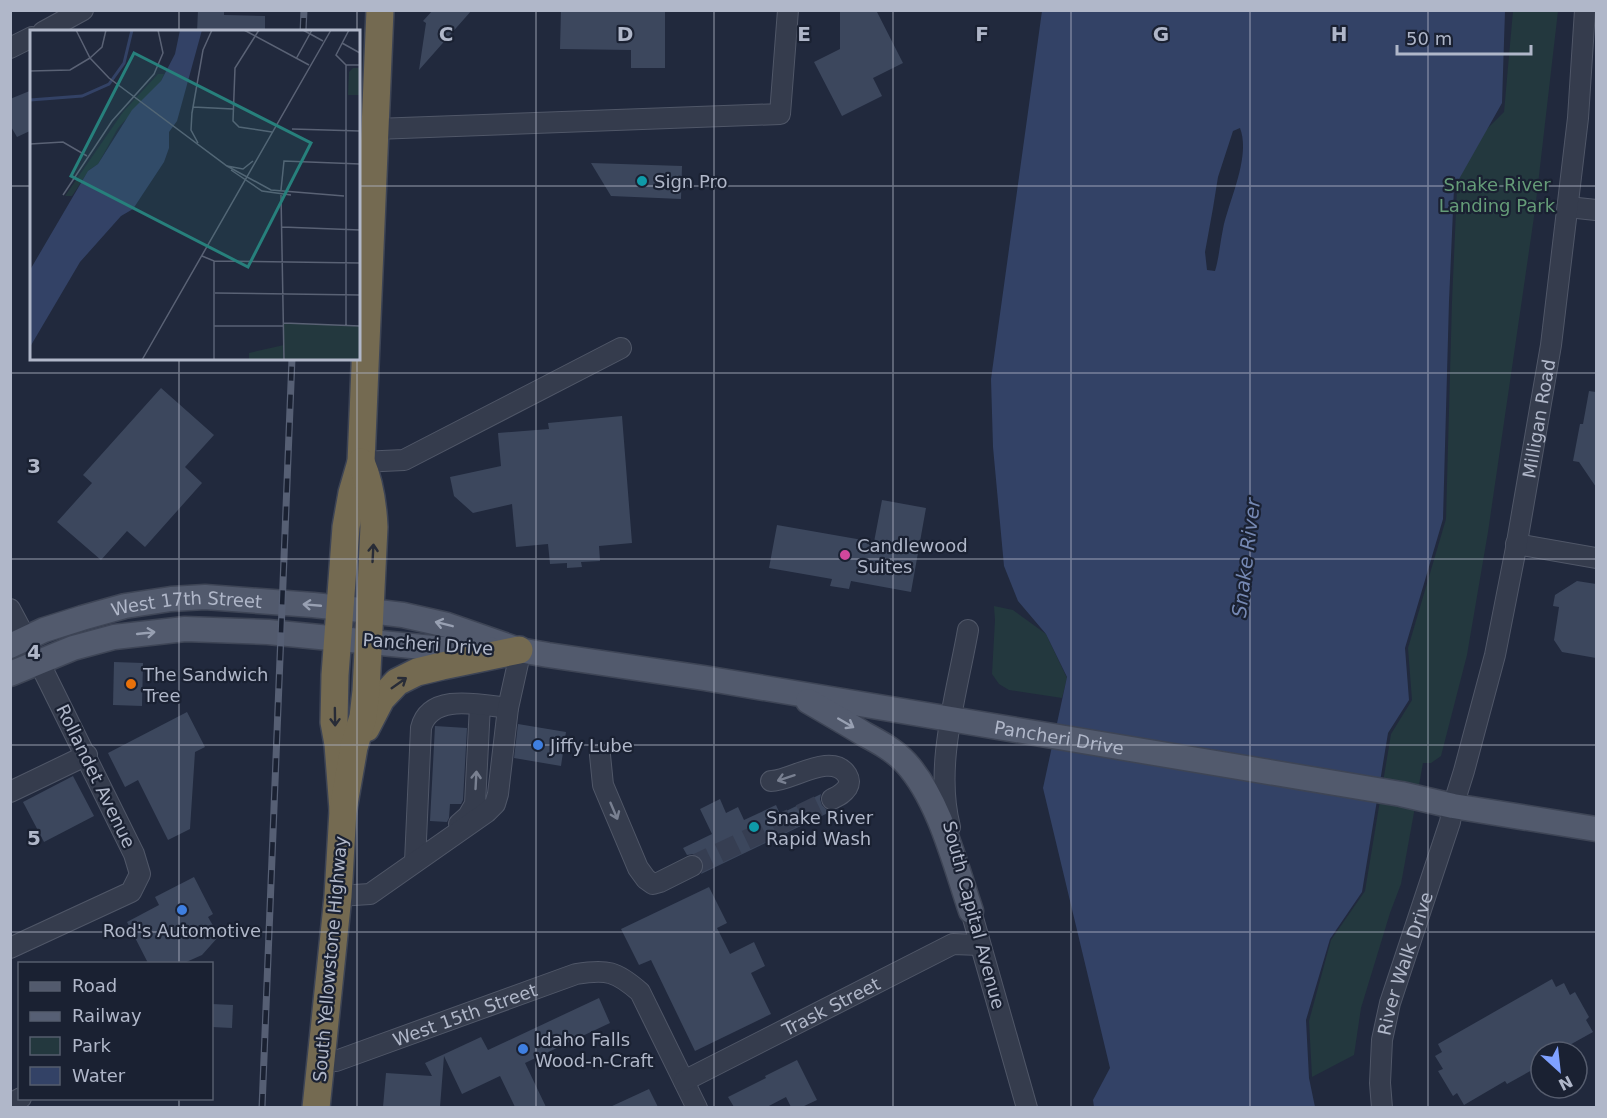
<svg xmlns="http://www.w3.org/2000/svg" width="1607" height="1118" viewBox="0 0 1607 1118" font-family="'DejaVu Sans',sans-serif">
<style>
.green{fill:#23383e}
.water{fill:#334266;fill-rule:evenodd}
.building{fill:#3c475d}
.lines{fill:none;stroke-linecap:round;stroke-linejoin:round}
.minor-tunnel{stroke:#363e52;stroke-width:20;stroke-dasharray:20 10;stroke-linecap:butt}
.minor-casing{stroke:#505768;stroke-width:22}
.major-casing{stroke:#3e4556;stroke-width:27}
.highway-casing{stroke:#3d4455;stroke-width:30}
.minor{stroke:#353c4d;stroke-width:20}
.major{stroke:#525a6d;stroke-width:24}
.highway{stroke:#746a51;stroke-width:27}
.rail-casing{stroke:#565f74;stroke-width:7}
.rail{stroke:#1a2132;stroke-width:4.5;stroke-dasharray:14;stroke-linecap:butt}
.oneway{stroke:#282c37}
.oneway2{stroke:#98a0b2}
.oneway3{stroke:#798091}
.grid{fill:none;stroke:#b0b7c9;stroke-width:1.5;stroke-opacity:0.55}
.culture-dot{fill:#0f9aa8;stroke:#1a2132;stroke-width:2}
.hotel-dot{fill:#d1479c;stroke:#1a2132;stroke-width:2}
.food-dot{fill:#e8710a;stroke:#1a2132;stroke-width:2}
.shop-dot{fill:#3f7fe0;stroke:#1a2132;stroke-width:2}
.labels{text-anchor:middle;dominant-baseline:central;stroke-width:4.5;stroke-linejoin:round;paint-order:stroke}
.poi-label{font-size:18px;fill:#b0b7c9;stroke:#1a2132;text-anchor:start}
.park-label{font-size:18px;fill:#659c78;stroke:#1a2132}
.street-label{font-size:18px;fill:#b0b7c9;stroke:#1a2132}
.water-label{font-size:20px;font-style:italic;fill:#7588b3;stroke:#1a2132}
.inset-river{fill:none;stroke:#334266;stroke-width:3}
.inset-road{fill:none;stroke:#5a6275;stroke-width:1.5}
.view{fill:#27807c;fill-opacity:0.15;stroke:#27807c;stroke-width:3}
.inset-edge{fill:none;stroke:#b0b7c9;stroke-width:3}
.grid-label{font-size:20px;text-anchor:middle;font-weight:bold;fill:#b0b7c9;stroke:#1a2132;stroke-width:4.5;stroke-linejoin:round;paint-order:stroke}
</style>
<rect width="100%" height="100%" fill="#21293d"/>
<g class="green">
<polygon points="1513,11 1558,11 1535,210 1488,532 1467,655 1441,756 1431,763 1423,763 1401,884 1390,913 1361,1008 1354,1055 1312,1077 1309,1021 1331,940 1365,891 1391,734 1412,700 1408,648 1446,519 1452,301 1457,188 1468,148 1504,112"/>
<polygon points="994,606 1013,610 1046,634 1067,678 1062,698 1009,690 999,684 992,674 995,620"/>
</g>
<path class="water" d="M1042,11h463l-3,92 -48,85 -5,113 -6,218 -38,129 4,52 -21,33 -26,159 -32,47 -24,81 3,58 6,29h-221l-1,-7 17,-32 -67,-280 24,-111 -21,-43 -28,-33 -14,-35 -11,-119 -2,-68zM1240,128c11,29 -11,72 -17,101 -3,14 -4,29 -8,42l-8,-1 -2,-18 8,-44 5,-31 15,-46z"/>
<g class="building">
<polygon points="198,10 224,10 224,15 265,16 265,32 197,32"/>
<polygon points="433,10 472,10 419,70 426,23 423,21"/>
<polygon points="561,10 665,10 665,68 631,68 631,50 560,49"/>
<polygon points="840,10 876,10 903,63 873,78 882,96 842,116 814,62 840,49"/>
<polygon points="32,90 32,130 17,137 10,125 10,99"/>
<polygon points="591,163 682,166 681,199 611,196"/>
<polygon points="161,388 214,435 185,467 202,483 145,547 127,531 101,560 57,522 92,483 83,475"/>
<polygon points="1589,391 1596,392 1596,487 1579,462 1573,461 1580,424 1583,424"/>
<polygon points="622,416 632,543 599,546 600,561 581,562 582,567 567,568 567,563 550,564 548,544 516,547 512,504 473,513 454,496 450,477 501,466 498,433 549,429 548,423"/>
<polygon points="882,500 926,508 911,592 851,581 849,589 830,586 832,579 769,568 777,525 874,542"/>
<polygon points="1577,581 1596,584 1596,658 1562,652 1554,640 1559,607 1553,606 1555,595"/>
<polygon points="114,662 143,663 142,706 113,705"/>
<polygon points="187,712 205,747 195,752 190,829 168,840 138,780 125,787 108,753"/>
<polygon points="518,724 566,732 561,766 514,758"/>
<polygon points="435,726 467,728 463,800 461,804 450,804 449,818 447,822 430,821"/>
<polygon points="73,776 94,816 44,842 23,802"/>
<polygon points="821,794 820,799 822,805 826,809 832,811 701,874 704,867 702,860 699,856 693,854 687,855 683,848 712,834 700,809 720,799 726,813 738,807 744,820 776,805 780,814"/>
<polygon points="194,877 213,914 208,917 219,936 202,955 184,963 148,963 127,922 159,905 155,897"/>
<polygon points="709,887 727,923 717,928 730,954 754,942 765,966 751,973 771,1014 695,1051 651,960 639,965 621,929"/>
<polygon points="1552,979 1556,987 1564,983 1570,995 1575,992 1589,1017 1586,1020 1593,1032 1557,1052 1541,1052 1541,1065 1507,1084 1505,1081 1464,1105 1457,1093 1453,1096 1438,1071 1443,1069 1435,1056 1442,1052 1438,1044"/>
<polygon points="599,998 610,1023 525,1063 546,1107 515,1107 500,1076 462,1094 444,1056 440,1107 383,1107 386,1073 432,1076 425,1063 481,1037 488,1050"/>
<polygon points="212,1004 233,1005 232,1028 212,1027"/>
<polygon points="797,1060 817,1100 802,1107 791,1107 786,1097 767,1107 734,1107 728,1097 766,1078 765,1076"/>
<polygon points="649,1089 658,1107 610,1107"/>
</g>
<g class="lines">
<polyline class="minor-tunnel" points="692,866 832,799"/>
<g class="minor-casing">
<g id="minor">
<polyline points="43,32 83,10"/>
<polyline points="10,48 32,37"/>
<polyline points="375,129 780,114 788,10"/>
<polyline points="1568,207 1596,210"/>
<polyline points="361,462 404,460 621,348"/>
<polyline points="1516,544 1596,558"/>
<polyline points="10,609 26,639"/>
<polyline points="600,755 603,785 638,868 646,879 653,884 660,882 692,866"/>
<path d="M771,781c20,0 61,-30 76,-6 3,5 3,8 0,13 -4,6 -9,8 -15,11"/>
<polyline points="10,792 87,755"/>
<polyline points="459,824 468,816 475,804 480,705"/>
<path d="M950,827c-16,-62 7,-134 18,-197"/>
<path d="M415,862l6,-134c9,-36 60,-23 87,-20"/>
<polyline points="338,896 370,894 487,812 495,804 498,794 508,708 518,663 519,650"/>
<polyline points="967,897 1027,1108"/>
<polyline points="10,948 131,892 140,874 134,854 39,662"/>
<path id="s1" d="M321,1060l15,1 240,-87c31,-5 40,-3 64,18l57,116"/>
<path id="s2" d="M684,1081l269,-137 27,1"/>
<polyline points="10,1104 21,1098"/>
<path id="s3" d="M1382,1108l-2,-25 2,-43 8,-37 60,-181 3,-16 11,-35 31,-116 21,-107 35,-203 27,-227 7,-108"/>
</g>
</g>
<g class="major-casing">
<g id="major">
<path id="s4" d="M10,646l34,-16 38,-12 43,-12 46,-7 34,-2 108,8 57,6 33,4 44,10 72,25 29,5 156,23 697,116 52,12 143,23"/>
<polyline points="10,674 73,648 114,637 185,629 268,632 443,649 490,649"/>
<path d="M808,701c19,11 38,22 56,33 15,8 30,16 42,29 33,36 49,101 65,148"/>
</g>
</g>
<g class="highway-casing">
<g id="highway">
<polyline points="366,728 381,699 397,682 417,672 442,666 519,650"/>
<polyline points="343,810 338,744 334,722 335,675 346,527 352,493 361,462 380,10"/>
<path d="M316,1108l22,-212 5,-86 11,-63 9,-30 3,-26 8,-164c-1,-23 -4,-44 -13,-65"/>
</g>
</g>
<use href="#minor" class="minor"/>
<use href="#major" class="major"/>
<use href="#highway" class="highway"/>
<g class="rail-casing">
<g id="rail">
<polyline points="303,32 304,10"/>
<polyline points="262,1108 292,358"/>
</g>
</g>
<use href="#rail" class="rail"/>
</g>
<defs><path id="oneway-shaft" d="M-6 0H5M1.5-3L5.5 0L1.5 3" fill="none" stroke-width="1.6" stroke-linecap="round" stroke-linejoin="round" transform="scale(1.5)"/></defs>
<g class="oneway">
<use href="#oneway-shaft" transform="translate(373 553) rotate(-87)"/>
<use href="#oneway-shaft" transform="translate(399 683) rotate(-35)"/>
<use href="#oneway-shaft" transform="translate(335 717) rotate(89)"/>
</g>
<g class="oneway2">
<use href="#oneway-shaft" transform="translate(312 605) rotate(-175)"/>
<use href="#oneway-shaft" transform="translate(444 624) rotate(-166)"/>
<use href="#oneway-shaft" transform="translate(146 633) rotate(-6)"/>
<use href="#oneway-shaft" transform="translate(846 723) rotate(30)"/>
</g>
<g class="oneway3">
<use href="#oneway-shaft" transform="translate(786 778) rotate(162)"/>
<use href="#oneway-shaft" transform="translate(476 780) rotate(-87)"/>
<use href="#oneway-shaft" transform="translate(614 811) rotate(67)"/>
</g>
<path class="grid" d="M179,10v22M357,10v22M536,10v1098M714,10v1098M893,10v1098M1071,10v1098M1250,10v1098M1428,10v1098M10,186h22M358,186h1238M179,358v606M357,358v750M10,373h1586M10,559h1586M10,745h1586M10,932h1586M179,1098v10"/>
<g class="culture-dot">
<circle cx="642" cy="181" r="6"/>
<circle cx="754" cy="827" r="6"/>
</g>
<circle class="hotel-dot" cx="845" cy="555" r="6"/>
<circle class="food-dot" cx="131" cy="684" r="6"/>
<g class="shop-dot">
<circle cx="538" cy="745" r="6"/>
<circle cx="182" cy="910" r="6"/>
<circle cx="523" cy="1049" r="6"/>
</g>
<g class="labels">
<g class="poi-label">
<text x="654" y="181">Sign Pro</text>
<text x="857" y="545">Candlewood<tspan x="857" dy="21">Suites</tspan></text>
<text x="143" y="674">The Sandwich<tspan x="143" dy="21">Tree</tspan></text>
<text x="550" y="745">Jiffy Lube</text>
<text x="766" y="817">Snake River<tspan x="766" dy="21">Rapid Wash</tspan></text>
<text x="182" y="930" text-anchor="middle">Rod's Automotive</text>
<text x="535" y="1039">Idaho Falls<tspan x="535" dy="21">Wood-n-Craft</tspan></text>
</g>
<g class="park-label">
<text x="1497" y="184">Snake River<tspan x="1497" dy="21">Landing Park</tspan></text>
</g>
<g class="street-label">
<text stroke="none"><textPath href="#s3" startOffset="710">Milligan Road</textPath></text>
<text stroke="none"><textPath href="#s4" startOffset="184">West 17th Street</textPath></text>
<text transform="translate(428 644) rotate(4)">Pancheri Drive</text>
<text stroke="none"><textPath href="#s4" startOffset="1070">Pancheri Drive</textPath></text>
<text transform="translate(96 776) rotate(64)">Rollandet Avenue</text>
<text transform="translate(974 915) rotate(75)">South Capital Avenue</text>
<text transform="translate(330 959) rotate(-85)">South Yellowstone Highway</text>
<text stroke="none"><textPath href="#s3" startOffset="148">River Walk Drive</textPath></text>
<text stroke="none"><textPath href="#s2" startOffset="165">Trask Street</textPath></text>
<text stroke="none"><textPath href="#s1" startOffset="152">West 15th Street</textPath></text>
</g>
<g class="water-label">
<text transform="translate(1246 558) rotate(-83)">Snake River</text>
</g>
</g>
<g transform="translate(30 30)">
<rect width="330" height="330" fill="#21293d"/>
<path d="M323,38h7v27h-12l1,-23zM128,44h6l-3,7 -43,47 -20,36 -9,6 -17,26h-7l58,-84zM254,293l76,3v34h-111v-7l35,-8z" fill="#23383e"/>
<path d="M150,0h22l-25,91 -8,11v16l-5,14 -31,47 -12,7 -41,46 -50,85v-77l58,-99 10,-7 34,-54 29,-29 14,-27z" fill="#334266"/>
<path class="inset-river" d="M0,70l52,-4 27,-12 15,-21 8,-33"/>
<path class="inset-road" d="M46,0l14,28 19,20 118,88 44,24 73,6M214,0l65,35M229,0l-24,38 -2,53 6,6 33,5M273,0l20,11M319,0l-13,25 10,10h14M312,13l18,10M60,28l12,-11 4,-17M266,29l16,-29M0,41l40,-1 20,-12M163,77l40,2M162,82l-1,18 7,13M162,83l11,-63 9,-20M262,99l68,2M0,114l33,-2 24,14M197,136l16,3 10,-8M201,140l31,21 29,4M251,160l3,-29 76,3M33,165l49,-74 42,-47 9,-21 -5,-23M251,165l3,165M252,197l78,3M172,226l12,5 146,2M184,231v99M185,263l145,2M254,293l76,3M184,296h70M316,296v-261M112,330l189,-330"/>
<path class="view" d="M104,23l177,90 -63,124 -177,-91z"/>
<rect width="330" height="330" class="inset-edge"/>
</g>
<g class="grid-label">
<text x="446" y="41">C</text>
<text x="625" y="41">D</text>
<text x="804" y="41">E</text>
<text x="982" y="41">F</text>
<text x="1161" y="41">G</text>
<text x="1339" y="41">H</text>
<text x="34" y="473">3</text>
<text x="34" y="659">4</text>
<text x="34" y="845">5</text>
</g>
<rect width="1607" height="1118" fill="none" stroke="#b0b7c9" stroke-width="24"/>
<rect x="18" y="962" width="195" height="138" fill="#1a2132" stroke="#565d6e" stroke-width="1.5"/>
<rect x="30" y="982" width="30" height="9" fill="#525a6d" stroke="#565d6e" stroke-width="1.5"/>
<text x="72" y="992" font-size="18" fill="#b0b7c9">Road</text>
<rect x="30" y="1012" width="30" height="9" fill="#565f74" stroke="#565d6e" stroke-width="1.5"/>
<text x="72" y="1022" font-size="18" fill="#b0b7c9">Railway</text>
<rect x="30" y="1037" width="30" height="18" fill="#23383e" stroke="#565d6e" stroke-width="1.5"/>
<text x="72" y="1052" font-size="18" fill="#b0b7c9">Park</text>
<rect x="30" y="1067" width="30" height="18" fill="#334266" stroke="#565d6e" stroke-width="1.5"/>
<text x="72" y="1082" font-size="18" fill="#b0b7c9">Water</text>
<g transform="translate(1559 1070) rotate(153)"><circle r="28" fill="#1a2132" stroke="#565d6e" stroke-width="1.5"/>
<path d="M0-4.5L10 22L0 15L-10 22Z" fill="#7fa1ff"/>
<text y="-9" font-size="16" font-weight="bold" text-anchor="middle" fill="#b0b7c9">N</text>
</g>
<path d="M1397 45v9h134v-9" fill="none" stroke="#b0b7c9" stroke-width="3"/>
<text x="1406" y="45" font-size="18" fill="#b0b7c9" stroke="#1a2132" stroke-width="4.5" paint-order="stroke">50 m</text>
</svg>
